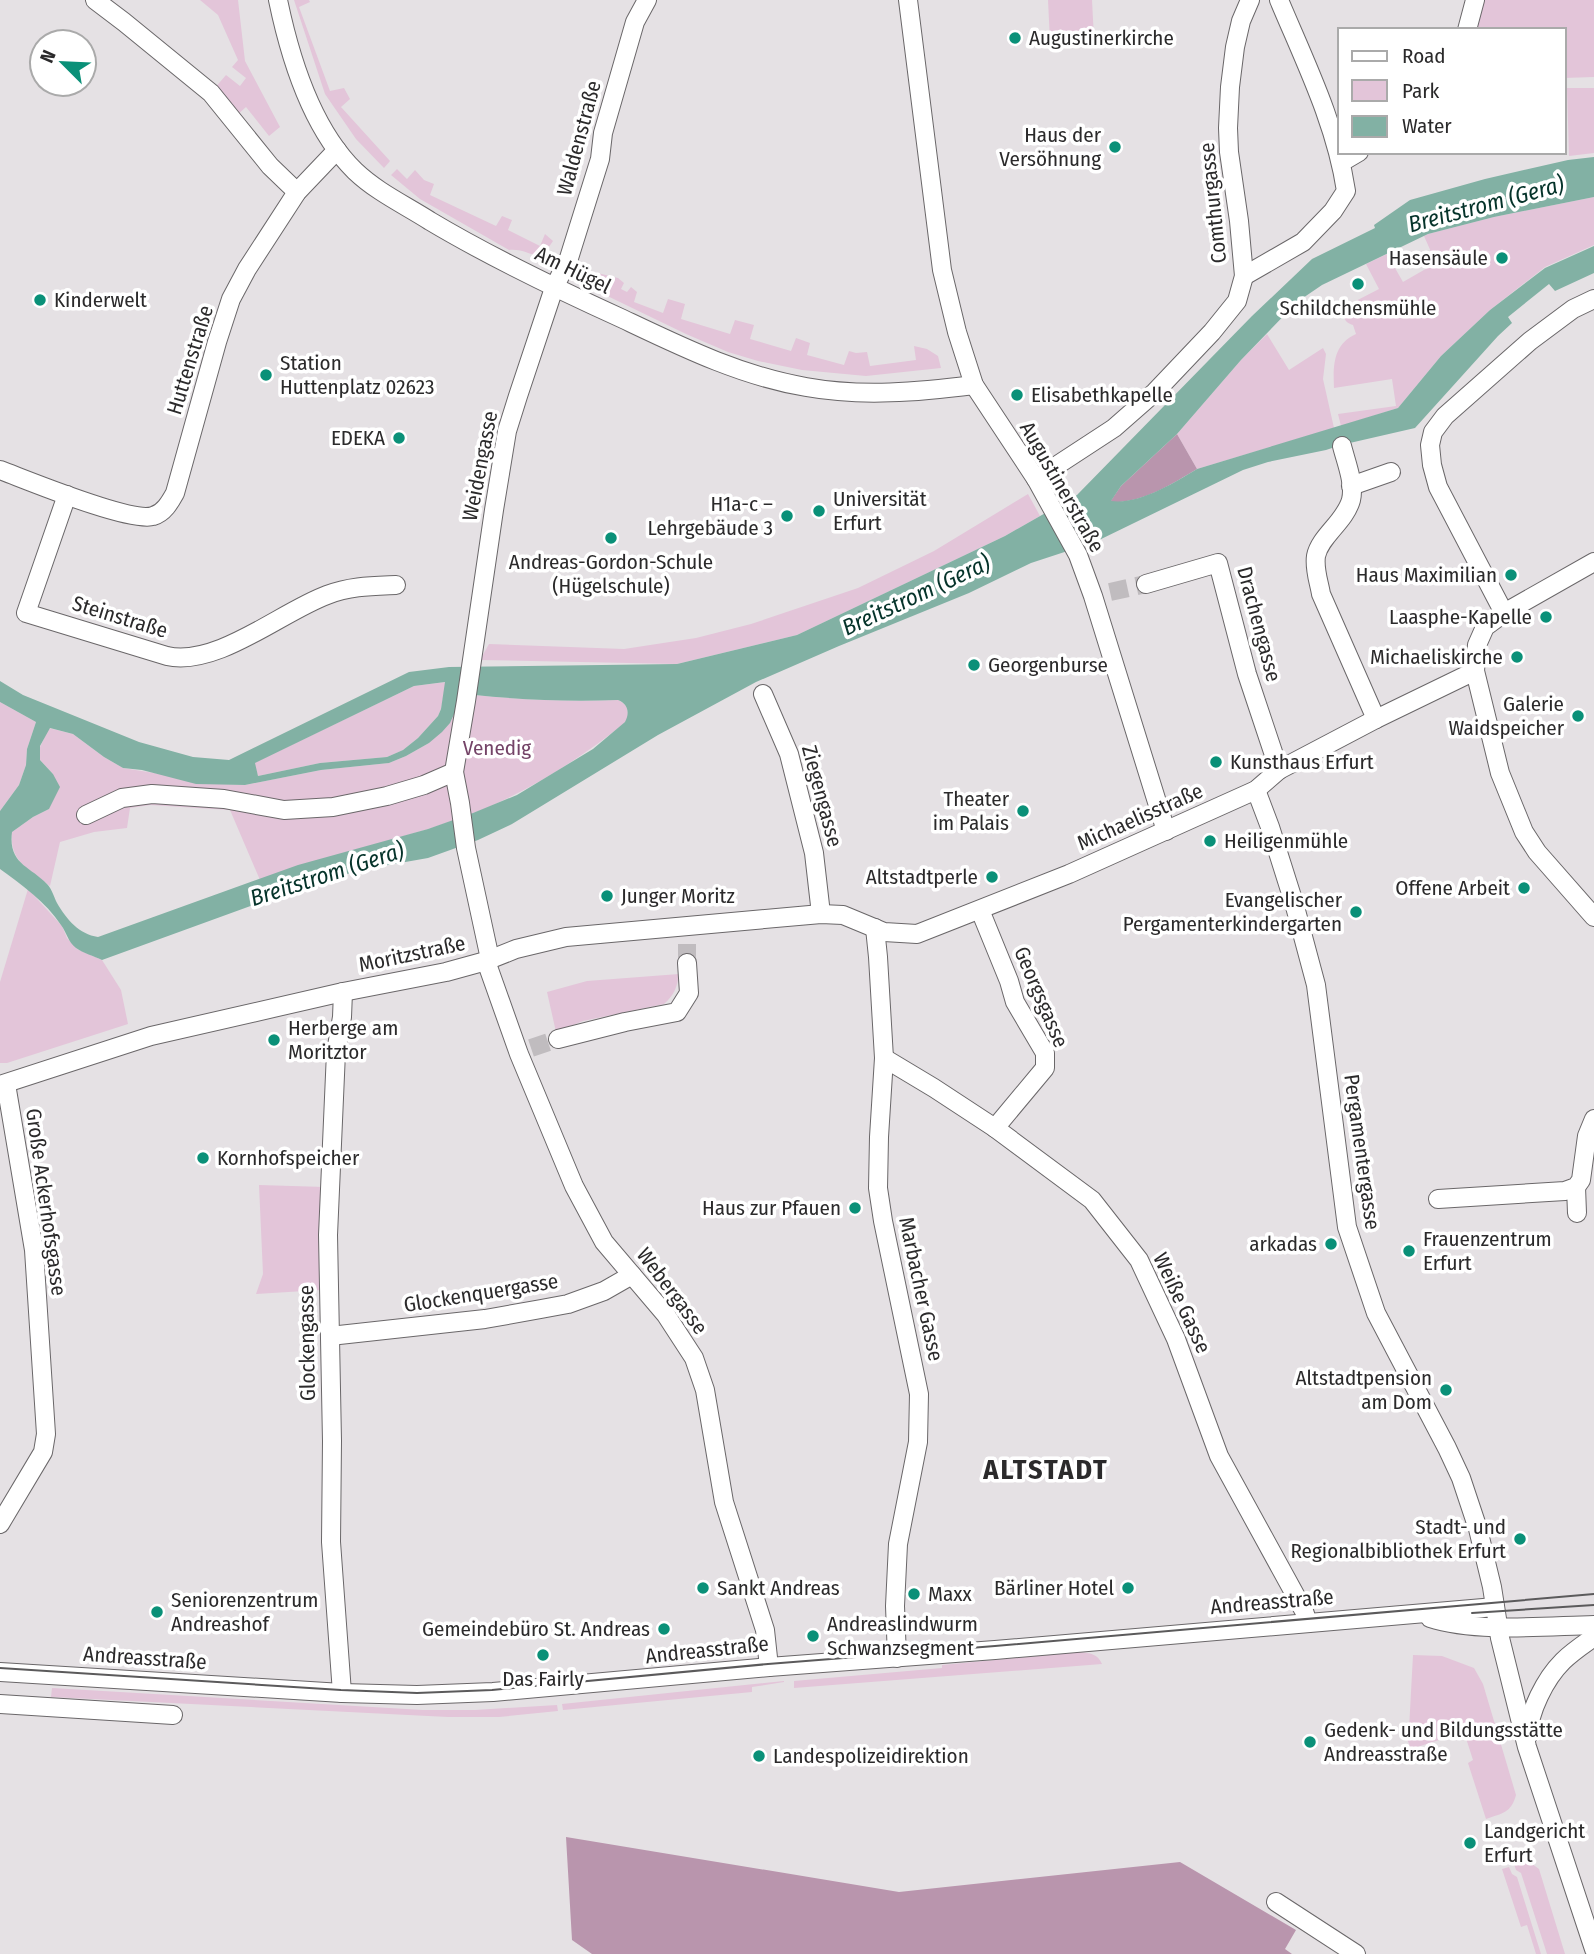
<svg xmlns="http://www.w3.org/2000/svg" width="1594" height="1954" viewBox="0 0 1594 1954" font-family="'Fira Sans Condensed',sans-serif">
<style>
.green{fill:#e3c5d9}
.forest{fill:#b995ad}
.water{fill:#82b1a4;fill-rule:evenodd}
.lines{fill:none;stroke-linecap:round;stroke-linejoin:round}
.street-tunnel{stroke:#c0bcbf;stroke-width:18;stroke-dasharray:18 9;stroke-linecap:butt}
.street-casing{stroke:#6a6769;stroke-width:20}
.street{stroke:#fff;stroke-width:18}
.tram{stroke:#5b5a5b;stroke-width:2}
.poi-dot{fill:#0a9078;stroke:#fff;stroke-width:2.5}
.labels{text-anchor:middle;dominant-baseline:central;stroke-width:7;stroke-linejoin:round;paint-order:stroke}
.poi-label{font-size:21px;fill:#2b2a2b;stroke:#fff;text-anchor:start}
.street-label{font-size:21px;fill:#2b2a2b;stroke:#fff}
.park-label{font-size:21px;fill:#744367;stroke:#fff}
.water-label{font-size:23px;font-style:italic;fill:#05332a;stroke:#fff}
.district-label{font-size:28px;font-weight:bold;letter-spacing:2px;fill:#2b2a2b;stroke:#fff}
</style>
<rect width="100%" height="100%" fill="#e5e1e4"/>
<g class="green">
<polygon points="200,0 238,0 245,61 280,127 269,136 246,107 236,116 213,90 226,75 240,86 246,78 232,67 238,60 218,15"/>
<polygon points="294,0 309,0 310,2 299,7 330,91 344,88 350,99 341,107 390,161 384,168 356,139 325,94"/>
<polygon points="1048,0 1092,0 1094,39 1050,41"/>
<polygon points="1483,0 1594,0 1594,77 1564,78 1564,30 1475,30"/>
<polygon points="1567,88 1594,88 1594,153 1569,156"/>
<path d="M397,169l10,10 8,-9 9,10 10,4 -4,11 66,31 6,-10 10,4 -4,10 32,16 5,-12 8,7c-17,26 -21,7 -44,9l-89,-51 -29,-24z"/>
<path d="M1594,197v48l-49,22 -55,43 -49,46 -43,52 -57,18 -3,-12 58,-8 -4,-27 -58,9c-1,-22 -1,-44 22,-54l-3,-9c-10,-3 -11,-10 -7,-19l33,-17 -13,-25 21,-10 16,28 33,-19 -12,-27 4,-2 66,-17z"/>
<path d="M581,269l37,9 6,5 -3,6 6,3 4,-5 6,5 -3,10 29,11 5,-14 17,5 -4,15 49,15 5,-14 19,5 -4,14 41,12 5,-13 14,5 -3,12 37,10 5,-14 7,2 11,-1 3,14 46,-6 -2,-14 13,3 11,7 3,12 -75,8 -64,-6 -44,-9 -30,-9 -42,-18 -91,-44c-9,-5 -16,-9 -14,-21z"/>
<polygon points="1267,334 1289,370 1323,348 1326,354 1323,379 1334,428 1197,469 1177,434 1241,360"/>
<polygon points="1028,494 1040,516 1005,536 797,635 677,664 480,660 489,644 624,649 696,638 751,624 858,588 934,551"/>
<polygon points="446,682 441,709 438,716 418,738 403,750 387,757 320,763 258,776 254,763 414,686"/>
<path d="M475,695c48,5 95,7 143,5 10,4 12,13 8,22 -46,37 -97,69 -152,91 -69,27 -144,40 -214,67l-30,-70 -80,-5 -20,3 -3,20 -33,4 -34,10 -10,44c-20,-16 -41,-24 -38,-54l21,-15 16,-8 4,-35 -13,-14v-13l9,-19 24,6 31,23 19,11 100,16 22,1 76,-15 68,-7 17,-7 23,-13 31,-42z"/>
<polygon points="0,702 36,722 27,749 26,765 19,785 0,811"/>
<polygon points="28,889 62,926 67,938 77,949 102,960 121,990 128,1024 7,1063 0,1063 0,982"/>
<path d="M679,974c-2,14 -5,21 -15,30l-81,17 -27,11 -9,-40 40,-11z"/>
<polygon points="259,1185 325,1187 321,1290 256,1294 263,1274"/>
<path d="M1080,1652c10,1 18,2 22,12l-308,24v-7l148,-13v-3z"/>
<path d="M1413,1655l29,1 32,12 9,16 33,111c-5,18 -13,18 -30,24l-18,-56 5,-3 -9,-28 -53,17 -7,-18 5,-2z"/>
<polygon points="784,1681 784,1682 752,1687 752,1692 563,1710 562,1704"/>
<polygon points="52,1688 423,1710 475,1710 557,1705 558,1711 499,1717 448,1717 51,1697"/>
<polygon points="1522,1861 1528,1861 1539,1869 1565,1954 1547,1954 1521,1873 1516,1870 1514,1864"/>
<polygon points="1509,1867 1512,1874 1517,1877 1541,1954 1536,1954 1527,1925 1521,1927 1502,1869"/>
</g>
<g class="forest">
<path d="M1177,434l20,35c-25,15 -56,35 -87,33l11,-16z"/>
<polygon points="566,1837 899,1892 1180,1862 1296,1930 1285,1949 1292,1954 592,1954 572,1940"/>
</g>
<path class="water" d="M1594,157v40l-100,20 -66,17 -106,51 -25,17 -56,58 -64,74 -56,52 -10,15c27,4 63,-18 86,-32l201,-61 43,-52 49,-46 55,-42 49,-22v27l-39,18 -6,-7 -41,33 4,6 -14,13 -83,92 -74,17 -15,5 -58,12 -25,8 -148,72 -64,21 -62,30 -130,53 -83,36 -98,53 -146,89 -34,16 -50,18 -68,12 -71,22 -187,68c-8,-4 -19,-7 -26,-12 -8,-6 -9,-15 -15,-23 -15,-23 -39,-40 -61,-56v-58l19,-26 7,-20 1,-16 9,-27 -36,-20v-21l23,14 116,47 54,15 36,3 180,-88 40,-5 228,-3 120,-29 208,-99 72,-41 175,-179 60,-57 61,-30 2,-1 -1,-3 36,-25 75,-21 83,-19zM445,682l-4,27 -3,7 -20,22 -15,12 -16,7 -67,6 -62,13 -3,-13 159,-77zM475,695c48,5 95,7 143,5 10,4 12,13 7,22l-32,27 -76,46 -44,18 -45,16 -130,36 -200,72c-19,-3 -31,-17 -41,-34 -3,-6 -5,-14 -10,-19 -17,-18 -39,-20 -35,-52l21,-15 16,-8 11,-22 -7,-13 -13,-14v-14l10,-18 23,6 31,23 19,11 19,2 54,14 49,1 76,-15 68,-7 17,-7 23,-13 13,-11 8,-9 10,-22z"/>
<g class="lines">
<g class="street-tunnel">
<polyline points="1110,592 1146,584"/>
<polyline points="687,944 687,963"/>
<polyline points="531,1048 558,1039"/>
</g>
<g class="street-casing">
<g id="street">
<polyline points="95,0 124,22 211,93 270,166 297,192"/>
<path d="M278,0c12,58 34,129 77,171 22,21 50,34 75,50 62,37 127,68 193,98 59,28 118,57 183,68 55,10 113,5 168,-2"/>
<polyline points="908,0 942,270 957,332 974,385 1036,479 1078,555 1093,596 1166,831"/>
<polyline points="1467,30 1475,0"/>
<polyline points="1342,162 1359,152"/>
<path d="M1244,276l59,-34 30,-31 13,-20c-10,-67 -41,-129 -67,-191"/>
<path d="M1342,446c4,16 13,38 9,54 -6,22 -31,36 -35,56 -2,13 3,26 5,38l55,125"/>
<path d="M0,470c27,10 130,53 153,46 11,-3 17,-14 22,-23l42,-151 14,-43 16,-30 50,-77 40,-42"/>
<polyline points="1036,479 1114,428 1155,392 1212,332 1237,301 1244,276 1239,221 1229,152 1228,128 1230,87 1235,47 1241,21 1250,0"/>
<polyline points="1351,486 1391,472"/>
<path d="M67,495l-41,118 141,43c50,11 114,-44 160,-61 23,-9 45,-9 69,-10"/>
<polyline points="1594,562 1504,613 1485,627 1477,645 1475,671 1500,773 1524,832 1537,852 1594,917"/>
<polyline points="1146,584 1218,563 1247,674 1279,770"/>
<polyline points="1504,613 1438,487 1432,465 1430,445 1433,432 1445,416 1530,341 1573,309 1594,299"/>
<polyline points="763,694 789,754 814,853 821,914"/>
<polyline points="1256,790 1270,827 1294,903 1316,985 1347,1227 1376,1313 1447,1448 1461,1478 1478,1529 1492,1587 1500,1638 1527,1747 1594,1949"/>
<polyline points="86,815 122,798 152,794 224,799 284,810 333,807 387,796 424,785 454,772"/>
<polyline points="980,910 1009,981 1015,1002 1045,1053 1045,1068 995,1128"/>
<polyline points="875,928 878,957 884,1058 879,1137 878,1188 883,1221 919,1394 918,1442 898,1544 895,1606 897,1658"/>
<polyline points="490,959 466,848 460,803 454,772 466,701 494,510 507,431 518,396 554,288 569,258 600,159 603,133 635,22 647,0"/>
<polyline points="486,961 519,1054 574,1186 604,1242 666,1315 694,1358 705,1390 724,1502 765,1630 769,1667"/>
<polyline points="558,1039 625,1022 677,1012 689,993 687,963"/>
<polyline points="884,1058 934,1088 995,1128 1092,1200 1139,1260 1176,1339 1219,1456 1304,1611 1308,1623"/>
<polyline points="0,1085 151,1036 343,992 446,972 486,961 516,949 566,937 821,914 843,915 884,932 917,934 1069,874 1256,790 1279,770 1376,719 1475,671"/>
<polyline points="1576,1187 1577,1213"/>
<polyline points="1438,1199 1565,1191 1576,1187 1581,1180 1587,1136 1594,1119"/>
<polyline points="330,1336 485,1319 541,1309 568,1304 604,1291 632,1275"/>
<polyline points="0,1524 43,1452 46,1434 34,1250 6,1084"/>
<path d="M1430,1618c46,15 116,8 164,7"/>
<polyline points="0,1672 342,1693 417,1695 493,1692 769,1667 995,1650 1495,1607"/>
<polyline points="342,1693 331,1542 332,1441 328,1235 336,1052 342,1017 343,992"/>
<polyline points="0,1704 173,1715"/>
<path d="M1528,1736c1,-25 17,-57 35,-75 9,-9 21,-17 31,-24"/>
<polyline points="1276,1902 1356,1954"/>
</g>
</g>
<use href="#street" class="street"/>
<g class="tram">
<polyline points="1472,1613 1594,1605"/>
<polyline points="0,1668 341,1690 417,1693 492,1690 768,1664 995,1646 1594,1594"/>
</g>
</g>
<g class="poi-dot">
<circle cx="1015" cy="38" r="7"/>
<circle cx="1115" cy="147" r="7"/>
<circle cx="1502" cy="258" r="7"/>
<circle cx="1358" cy="284" r="7"/>
<circle cx="40" cy="300" r="7"/>
<circle cx="266" cy="375" r="7"/>
<circle cx="1017" cy="395" r="7"/>
<circle cx="399" cy="438" r="7"/>
<circle cx="819" cy="511" r="7"/>
<circle cx="787" cy="516" r="7"/>
<circle cx="611" cy="538" r="7"/>
<circle cx="1511" cy="575" r="7"/>
<circle cx="1546" cy="617" r="7"/>
<circle cx="1517" cy="657" r="7"/>
<circle cx="974" cy="665" r="7"/>
<circle cx="1578" cy="716" r="7"/>
<circle cx="1216" cy="762" r="7"/>
<circle cx="1023" cy="811" r="7"/>
<circle cx="1210" cy="841" r="7"/>
<circle cx="992" cy="877" r="7"/>
<circle cx="1524" cy="888" r="7"/>
<circle cx="607" cy="896" r="7"/>
<circle cx="1356" cy="912" r="7"/>
<circle cx="274" cy="1040" r="7"/>
<circle cx="203" cy="1158" r="7"/>
<circle cx="855" cy="1208" r="7"/>
<circle cx="1331" cy="1244" r="7"/>
<circle cx="1409" cy="1251" r="7"/>
<circle cx="1446" cy="1390" r="7"/>
<circle cx="1520" cy="1539" r="7"/>
<circle cx="703" cy="1588" r="7"/>
<circle cx="1128" cy="1588" r="7"/>
<circle cx="914" cy="1594" r="7"/>
<circle cx="157" cy="1612" r="7"/>
<circle cx="664" cy="1629" r="7"/>
<circle cx="813" cy="1636" r="7"/>
<circle cx="543" cy="1655" r="7"/>
<circle cx="1310" cy="1742" r="7"/>
<circle cx="759" cy="1756" r="7"/>
<circle cx="1470" cy="1843" r="7"/>
</g>
<g class="labels">
<g class="poi-label">
<text x="1029" y="38">Augustinerkirche</text>
<text x="1101" y="135" text-anchor="end">Haus der<tspan x="1101" dy="24">Versöhnung</tspan></text>
<text x="1488" y="258" text-anchor="end">Hasensäule</text>
<text x="54" y="300">Kinderwelt</text>
<text x="1358" y="308" text-anchor="middle">Schildchensmühle</text>
<text x="280" y="363">Station<tspan x="280" dy="24">Huttenplatz 02623</tspan></text>
<text x="1031" y="395">Elisabethkapelle</text>
<text x="385" y="438" text-anchor="end">EDEKA</text>
<text x="833" y="499">Universität<tspan x="833" dy="24">Erfurt</tspan></text>
<text x="773" y="504" text-anchor="end">H1a-c –<tspan x="773" dy="24">Lehrgebäude 3</tspan></text>
<text x="611" y="562" text-anchor="middle">Andreas-Gordon-Schule<tspan x="611" dy="24">(Hügelschule)</tspan></text>
<text x="1497" y="575" text-anchor="end">Haus Maximilian</text>
<text x="1532" y="617" text-anchor="end">Laasphe-Kapelle</text>
<text x="1503" y="657" text-anchor="end">Michaeliskirche</text>
<text x="988" y="665">Georgenburse</text>
<text x="1564" y="704" text-anchor="end">Galerie<tspan x="1564" dy="24">Waidspeicher</tspan></text>
<text x="1230" y="762">Kunsthaus Erfurt</text>
<text x="1009" y="799" text-anchor="end">Theater<tspan x="1009" dy="24">im Palais</tspan></text>
<text x="1224" y="841">Heiligenmühle</text>
<text x="978" y="877" text-anchor="end">Altstadtperle</text>
<text x="1510" y="888" text-anchor="end">Offene Arbeit</text>
<text x="621" y="896">Junger Moritz</text>
<text x="1342" y="900" text-anchor="end">Evangelischer<tspan x="1342" dy="24">Pergamenterkindergarten</tspan></text>
<text x="288" y="1028">Herberge am<tspan x="288" dy="24">Moritztor</tspan></text>
<text x="217" y="1158">Kornhofspeicher</text>
<text x="841" y="1208" text-anchor="end">Haus zur Pfauen</text>
<text x="1423" y="1239">Frauenzentrum<tspan x="1423" dy="24">Erfurt</tspan></text>
<text x="1317" y="1244" text-anchor="end">arkadas</text>
<text x="1432" y="1378" text-anchor="end">Altstadtpension<tspan x="1432" dy="24">am Dom</tspan></text>
<text x="1506" y="1527" text-anchor="end">Stadt- und<tspan x="1506" dy="24">Regionalbibliothek Erfurt</tspan></text>
<text x="717" y="1588">Sankt Andreas</text>
<text x="1114" y="1588" text-anchor="end">Bärliner Hotel</text>
<text x="928" y="1594">Maxx</text>
<text x="171" y="1600">Seniorenzentrum<tspan x="171" dy="24">Andreashof</tspan></text>
<text x="827" y="1624">Andreaslindwurm<tspan x="827" dy="24">Schwanzsegment</tspan></text>
<text x="650" y="1629" text-anchor="end">Gemeindebüro St. Andreas</text>
<text x="543" y="1679" text-anchor="middle">Das Fairly</text>
<text x="1324" y="1730">Gedenk- und Bildungsstätte<tspan x="1324" dy="24">Andreasstraße</tspan></text>
<text x="773" y="1756">Landespolizeidirektion</text>
<text x="1484" y="1831">Landgericht<tspan x="1484" dy="24">Erfurt</tspan></text>
</g>
<g class="street-label">
<text transform="translate(579 138) rotate(-75)">Waldenstraße</text>
<text transform="translate(1213 203) rotate(-96)">Comthurgasse</text>
<text transform="translate(573 270) rotate(26)">Am Hügel</text>
<text transform="translate(190 360) rotate(-73)">Huttenstraße</text>
<text transform="translate(480 466) rotate(-79)">Weidengasse</text>
<text transform="translate(1062 487) rotate(60)">Augustinerstraße</text>
<text transform="translate(120 617) rotate(17)">Steinstraße</text>
<text transform="translate(1259 624) rotate(75)">Drachengasse</text>
<text transform="translate(822 796) rotate(75)">Ziegengasse</text>
<text transform="translate(1140 817) rotate(-24)">Michaelisstraße</text>
<text transform="translate(412 954) rotate(-12)">Moritzstraße</text>
<text transform="translate(1041 997) rotate(67)">Georgsgasse</text>
<text transform="translate(1362 1152) rotate(82)">Pergamentergasse</text>
<text transform="translate(46 1202) rotate(82)">Große Ackerhofsgasse</text>
<text transform="translate(921 1289) rotate(78)">Marbacher Gasse</text>
<text transform="translate(672 1291) rotate(53)">Webergasse</text>
<text transform="translate(481 1293) rotate(-9)">Glockenquergasse</text>
<text transform="translate(1182 1303) rotate(65)">Weiße Gasse</text>
<text transform="translate(307 1343) rotate(-91)">Glockengasse</text>
<text transform="translate(1272 1602) rotate(-5)">Andreasstraße</text>
<text transform="translate(707 1650) rotate(-6)">Andreasstraße</text>
<text transform="translate(145 1658) rotate(4)">Andreasstraße</text>
</g>
<g class="park-label">
<text x="497" y="748">Venedig</text>
</g>
<g class="water-label">
<text transform="translate(1486 204) rotate(-15)">Breitstrom (Gera)</text>
<text transform="translate(916 595) rotate(-25)">Breitstrom (Gera)</text>
<text transform="translate(327 874) rotate(-18)">Breitstrom (Gera)</text>
</g>
<g class="district-label">
<text x="1046" y="1469">ALTSTADT</text>
</g>
</g>
<rect x="1338" y="28" width="228" height="126" fill="#ffffff" stroke="#aaaaaa" stroke-width="2"/>
<rect x="1352" y="51" width="35" height="10" fill="#ffffff" stroke="#aaaaaa" stroke-width="2"/>
<text x="1402" y="63" font-size="21" fill="#2b2a2b">Road</text>
<rect x="1352" y="80" width="35" height="21" fill="#e3c5d9" stroke="#aaaaaa" stroke-width="2"/>
<text x="1402" y="98" font-size="21" fill="#2b2a2b">Park</text>
<rect x="1352" y="116" width="35" height="21" fill="#82b1a4" stroke="#aaaaaa" stroke-width="2"/>
<text x="1402" y="133" font-size="21" fill="#2b2a2b">Water</text>
<g transform="translate(63 63) rotate(294)"><circle r="33" fill="#ffffff" stroke="#aaaaaa" stroke-width="2"/>
<path d="M0-5L12 26L0 18L-12 26Z" fill="#0a9078"/>
<text y="-10" font-size="19" font-weight="bold" text-anchor="middle" fill="#2b2a2b">N</text>
</g>
</svg>
